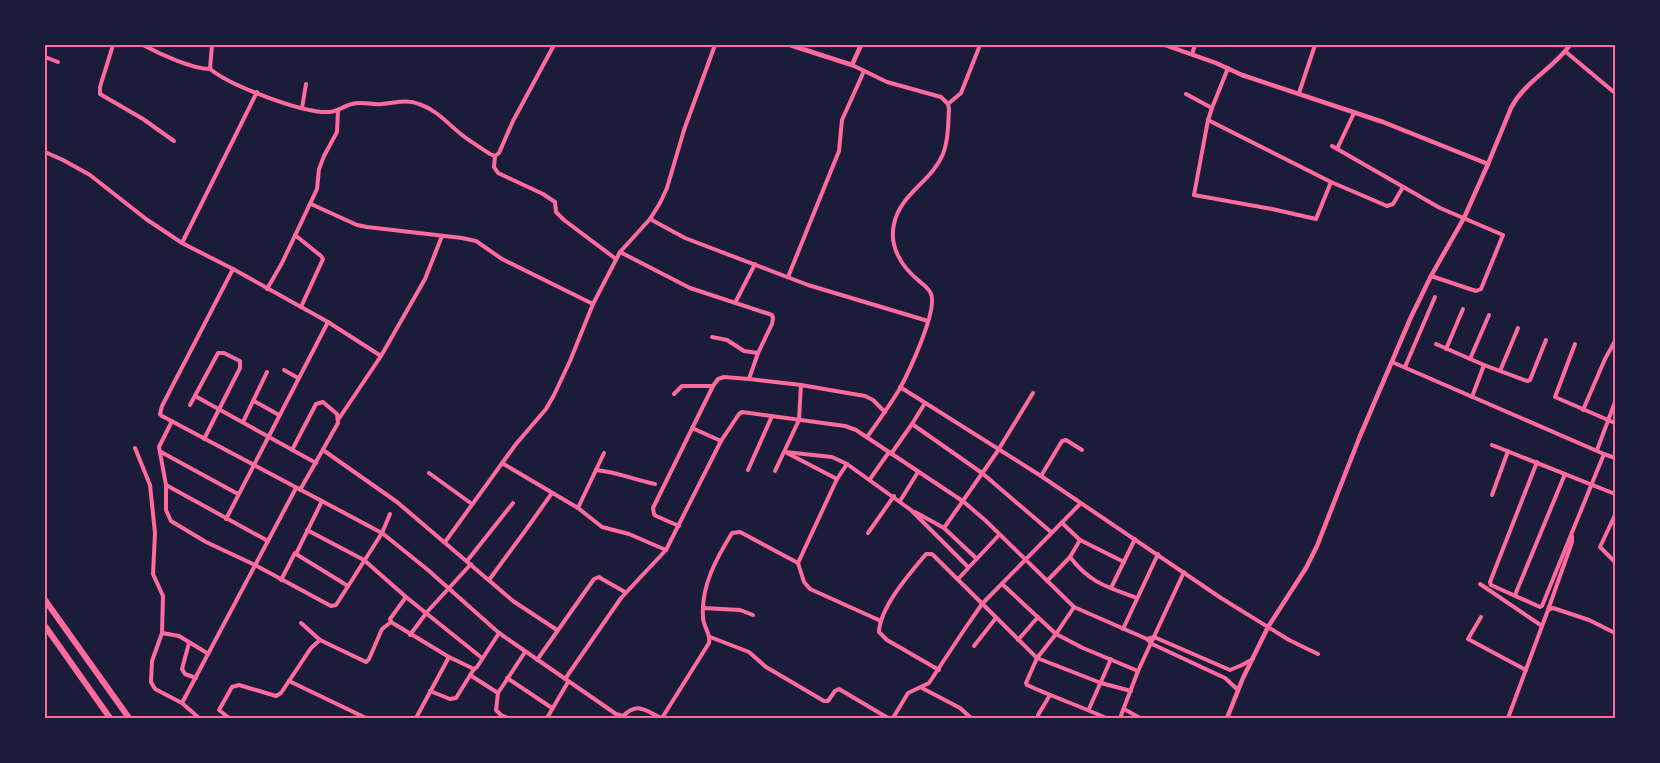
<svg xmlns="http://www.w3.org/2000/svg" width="1660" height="763" viewBox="0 0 1660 763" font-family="Bitter,serif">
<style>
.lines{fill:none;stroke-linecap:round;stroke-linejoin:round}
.minor{stroke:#ff6b9d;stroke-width:4}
.tertiary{stroke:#ff6b9d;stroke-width:4.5}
.motorway{stroke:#ff6b9d;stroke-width:6}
.neatline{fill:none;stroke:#ff6b9d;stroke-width:2}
</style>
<rect width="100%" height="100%" fill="#1b1b3a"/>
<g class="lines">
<g class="minor">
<polyline points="113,45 100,87 100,94 143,119 174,141"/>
<path d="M143,45c17,9 49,24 67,24"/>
<path d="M212,45l-2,24c21,17 94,45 120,43 8,-1 14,-6 22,-8 9,-3 20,1 30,0 13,-1 25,-5 37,0 18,6 29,20 43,31 9,7 19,13 28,19l5,2 4,-3 14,-32 41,-76"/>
<polyline points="1566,52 1615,93"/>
<polyline points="1192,54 1195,45"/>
<polyline points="45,57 58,62"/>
<path d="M852,65l35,17 54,15 7,7 1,5c-1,14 0,31 -6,45 -11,27 -43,40 -49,70 -5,22 7,42 24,56 4,4 11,8 13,14 7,16 -23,80 -32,96 -10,16 -21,32 -32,47"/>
<polyline points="1299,93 1315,45"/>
<polyline points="1186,94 1212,108 1208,120 1331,182 1387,206 1393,204 1403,187"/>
<polyline points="948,104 961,93 980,45"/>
<polyline points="302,108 306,84"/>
<polyline points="1212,108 1228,68"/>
<polyline points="1208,120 1194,195 1272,209 1316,219 1331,182"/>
<polyline points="1332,146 1440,208 1503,235 1481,289 1476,291 1431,276"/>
<polyline points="1337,149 1354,113"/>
<polyline points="45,152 63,160 90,175 146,219 182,243 233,269 328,322 381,356"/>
<polyline points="495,156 494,167 498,173 543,194 555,202 556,212 564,220 616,259"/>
<polyline points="311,204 357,225 367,227 462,238 476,241 502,259 593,304"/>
<polyline points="650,219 685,238 808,285 928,321"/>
<polyline points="295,235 321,256 323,259 301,307"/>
<polyline points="182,243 257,92"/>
<polyline points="620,252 690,288 772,315 773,318 772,324 758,353 749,379"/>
<path d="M233,269l-71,137 -2,8 2,2 220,117 46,37 71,63 117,81 7,2c15,-14 21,-6 38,2"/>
<polyline points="788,277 839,151 842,120 864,71"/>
<polyline points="267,289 282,263 317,189 319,169 324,156 337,132 338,110"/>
<polyline points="735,303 755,264"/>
<polyline points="712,337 727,340 744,351 758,353"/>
<polyline points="1436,344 1484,365 1527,381 1530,380 1546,340"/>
<polyline points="1575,344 1555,397 1615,423"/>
<polyline points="1446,349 1463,309"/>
<polyline points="1470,359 1489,315"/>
<polyline points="1392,362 1604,454 1542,606 1540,607 1491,585 1490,582 1537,462"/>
<polyline points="1405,367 1435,297"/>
<polyline points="284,370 298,378"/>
<polyline points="1500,371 1518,328"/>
<polyline points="900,387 1041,476 1221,598 1289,640 1318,654"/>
<polyline points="674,394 682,386 713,386 718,379 724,377 749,379 801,385 865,396 873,400 885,412"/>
<polyline points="195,396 316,463"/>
<polyline points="1472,397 1484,365"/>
<polyline points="254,401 279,415"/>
<polyline points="925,403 912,424 982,473 1051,532"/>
<polyline points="190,405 218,353 224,353 240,361 240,368 204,439"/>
<polyline points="1583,410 1605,359 1615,341"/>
<polyline points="338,420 381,356 425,279 442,236"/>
<polyline points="172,421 159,447 166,485 166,510 171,521 206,542 255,565 331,606 336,605 382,533 390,514"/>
<polyline points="243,422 267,372"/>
<polyline points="692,428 721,441"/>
<polyline points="1492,445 1615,494"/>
<polyline points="135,448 150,485 155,533 153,574 163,596 162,633 152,661 151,682 155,689 182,703 199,718"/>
<polyline points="292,450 316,404 323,402 337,414 338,423 300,490"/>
<polyline points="323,450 397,502 513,601 557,630"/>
<polyline points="1597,450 1615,402"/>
<polyline points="161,452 238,494"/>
<polyline points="785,452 832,457 847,464 911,510 968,567"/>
<polyline points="787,453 837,479"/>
<polyline points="891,454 912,424"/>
<polyline points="1604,454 1615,458"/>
<polyline points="502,463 578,508 602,527 629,534 666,550"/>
<path d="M596,470c21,2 39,10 59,14"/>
<polyline points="748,470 772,416"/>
<polyline points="775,471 799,420 801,385"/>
<polyline points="429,473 472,504"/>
<polyline points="1041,476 1062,441 1066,440 1082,450"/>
<polyline points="870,479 889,452"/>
<polyline points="166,485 268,541"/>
<polyline points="1492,495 1508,451"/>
<polyline points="322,501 296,554 348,586"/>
<polyline points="900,501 918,472"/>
<polyline points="578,508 604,453"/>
<polyline points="915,512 944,528 977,559"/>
<polyline points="1615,515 1600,547 1615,562"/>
<polyline points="226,519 328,322"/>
<polyline points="1062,523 1080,540 1124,562"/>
<polyline points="679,526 656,516 654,514 653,508 713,386"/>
<polyline points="944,528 997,452 1033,393"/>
<polyline points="307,530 364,560 406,597 482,658"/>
<polyline points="868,533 894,496"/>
<polyline points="445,542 516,444 546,409 554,395 570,361 593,304 620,252 650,219 660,203 667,188 684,130 715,45"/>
<path d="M1070,557c20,26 37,30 67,41"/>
<polyline points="467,561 513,503"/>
<polyline points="798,563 804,582 810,589 881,621"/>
<polyline points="958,579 999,535"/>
<polyline points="281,580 295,553"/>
<polyline points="489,580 525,531 552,493"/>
<polyline points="1047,581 1070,557 1080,540"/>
<polyline points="1002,584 1056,634 1083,648 1138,671"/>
<polyline points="1480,584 1542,626"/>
<polyline points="1111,588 1135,539"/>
<polyline points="1515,595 1565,474"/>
<path d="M1074,607l-18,27 -19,24 -11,25 1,2c26,12 53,21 79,33"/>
<polyline points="703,608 740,610 753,615"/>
<polyline points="1548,610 1572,542 1572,536"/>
<polyline points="1481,617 1468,639 1526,670"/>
<polyline points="391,622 449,657 474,669 477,667 499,633"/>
<polyline points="301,623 320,640 366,662 369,659 382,629 391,622 390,619 406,597"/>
<polyline points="1123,629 1158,554"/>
<polyline points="162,633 179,636 207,653"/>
<polyline points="410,635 427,612 471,564"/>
<polyline points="710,637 749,652 766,667 824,701 828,701 835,691 839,689 888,718"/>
<polyline points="1018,640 1038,617"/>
<polyline points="189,643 182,669 185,674 196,678"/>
<polyline points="974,646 996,618"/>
<polyline points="537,660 594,579 599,577 602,579 625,592"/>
<path d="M939,670l-52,-30 -8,-8c1,-25 31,-59 47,-78h6l105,104 64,25 30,8"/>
<polyline points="470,675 498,693"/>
<polyline points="507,678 552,708"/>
<polyline points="565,679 621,598 666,550 721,441 739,414 742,412 845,426 856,430 964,502 986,521 1074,607 1147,639"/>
<polyline points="289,681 366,718"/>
<polyline points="922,688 960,708 971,718"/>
<polyline points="1238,690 1225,678 1152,644 1147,639 1154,637 1230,670 1242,665 1253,659"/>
<polyline points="430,691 450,699 456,698 474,669"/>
<polyline points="182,703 296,488"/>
<polyline points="1089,709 1111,659"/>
<polyline points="1124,709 1140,718"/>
<polyline points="229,718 219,710 232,687 239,685 276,696 281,693 311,648 320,640"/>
<polyline points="416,718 449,657"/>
<polyline points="508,718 501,715 496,710 498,693 525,652"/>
<polyline points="547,718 568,682"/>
<path d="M662,718l47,-75c2,-10 -6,-16 -6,-26 -2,-31 13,-58 29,-84l8,-1 58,31 39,-84 10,-15"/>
<polyline points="893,718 908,693 929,683 964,630 982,604 1080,504"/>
<polyline points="1039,718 1038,715 1050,695"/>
<polyline points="1120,718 1138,671 1184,572"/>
<polyline points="1494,718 1495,718"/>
<polyline points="1508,718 1548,610 1553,608 1589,620 1615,633"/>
</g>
<g class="tertiary">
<polyline points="790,45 852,65 861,45"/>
<polyline points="1165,45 1216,63 1242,75 1383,122 1488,164"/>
<path d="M1227,718l16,-40 25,-51 38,-59 11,-22 43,-110 51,-119 20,-41 33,-58 24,-54 23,-56c14,-27 42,-39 59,-63"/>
</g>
<g class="motorway">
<polyline points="45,600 129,718"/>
<polyline points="45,626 110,718"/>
</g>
</g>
<rect width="1660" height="763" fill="none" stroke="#1b1b3a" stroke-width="92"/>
<rect x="46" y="46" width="1568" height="671" class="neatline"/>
</svg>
